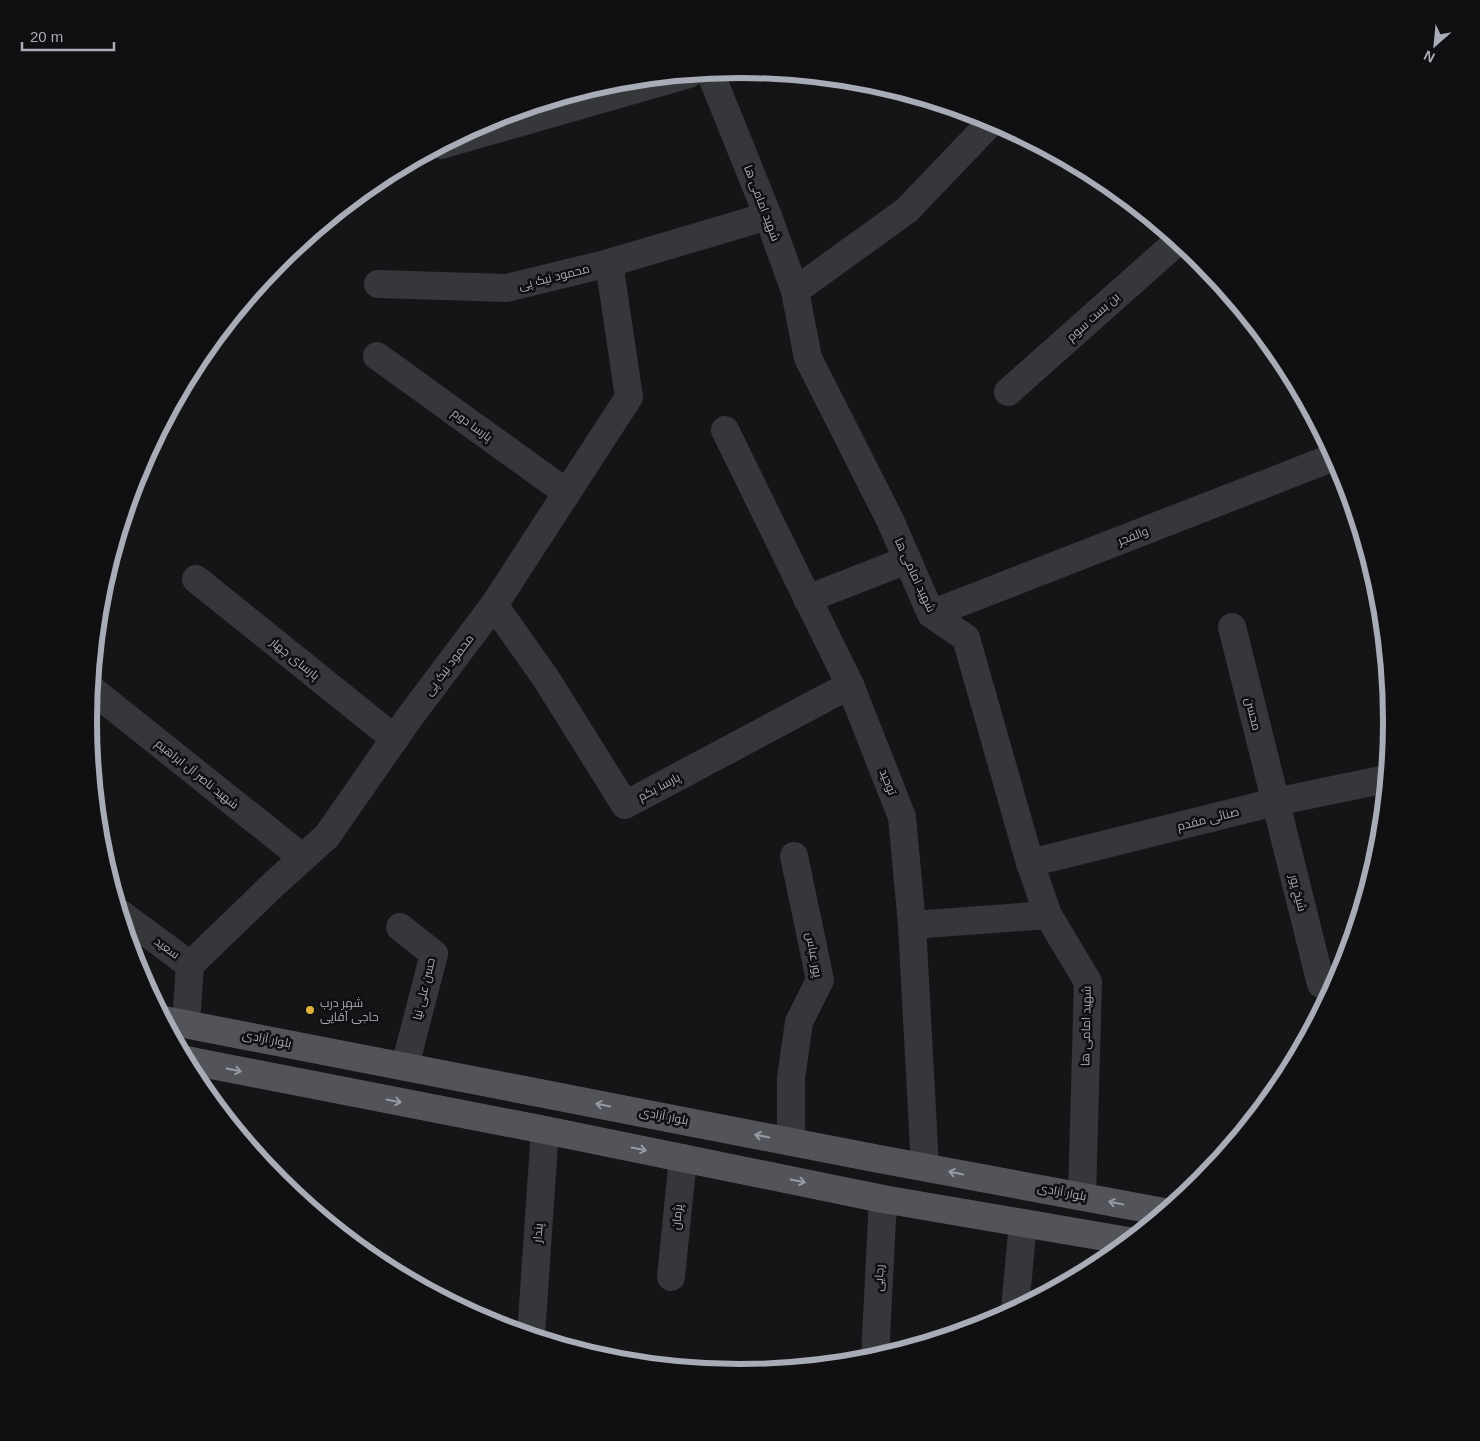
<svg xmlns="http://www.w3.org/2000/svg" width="1480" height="1441" viewBox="0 0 1480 1441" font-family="Helvetica,Cairo,sans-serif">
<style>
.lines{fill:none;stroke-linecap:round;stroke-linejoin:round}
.minor{stroke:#36373b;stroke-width:28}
.major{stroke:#52545a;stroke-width:28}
.oneway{stroke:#979aa4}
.poi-dot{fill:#e4b33f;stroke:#101012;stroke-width:2}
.labels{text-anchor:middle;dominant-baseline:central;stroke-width:5;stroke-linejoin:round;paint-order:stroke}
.street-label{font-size:12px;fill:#a8acb6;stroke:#101012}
.poi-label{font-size:12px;fill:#a8acb6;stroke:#101012;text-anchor:start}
.rim{fill:none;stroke:#a8acb6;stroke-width:6}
</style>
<rect width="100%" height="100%" fill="#151517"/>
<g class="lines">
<g class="minor">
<polyline points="710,72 768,216 795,291 808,358 890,520 931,614 966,638 1030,863 1048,915 1088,982 1082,1196"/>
<polyline points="441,145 689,74"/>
<polyline points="378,284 507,288 609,263"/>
<polyline points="795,291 907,210 993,120"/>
<polyline points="377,356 567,493"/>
<polyline points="1008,392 1178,241"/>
<polyline points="725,430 850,685 902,817 912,925 925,1167"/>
<polyline points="196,579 395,739"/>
<polyline points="807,599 907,560"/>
<polyline points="494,605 545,677 625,805 850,685"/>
<polyline points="931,614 1334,457"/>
<polyline points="1232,627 1321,984"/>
<polyline points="91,689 303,858"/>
<polyline points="1030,863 1275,802 1386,779"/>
<polyline points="121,914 190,965"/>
<polyline points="912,925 1048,915"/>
<polyline points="400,927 434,954 405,1066"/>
<polyline points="186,1024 190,965 275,883 327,836 409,718 494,605 629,397 609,263 768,216"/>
<polyline points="791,1141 791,1078 799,1022 820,980 794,856"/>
<polyline points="671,1277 683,1158"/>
<polyline points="1015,1309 1023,1223"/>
<polyline points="531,1335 545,1130"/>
<polyline points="875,1357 883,1199"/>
</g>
<g class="major">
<polyline points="164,1020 879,1159 1164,1212"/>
<polyline points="186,1060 545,1130 883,1199 1128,1241"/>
</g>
</g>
<defs><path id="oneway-shaft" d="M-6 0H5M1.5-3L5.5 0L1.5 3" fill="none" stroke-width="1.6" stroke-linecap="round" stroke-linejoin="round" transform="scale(1.25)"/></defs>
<g class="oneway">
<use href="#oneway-shaft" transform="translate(234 1070) rotate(11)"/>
<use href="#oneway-shaft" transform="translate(394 1101) rotate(11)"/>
<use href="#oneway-shaft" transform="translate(603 1105) rotate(-169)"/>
<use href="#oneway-shaft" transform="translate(762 1136) rotate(-169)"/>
<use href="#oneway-shaft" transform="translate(639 1149) rotate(11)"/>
<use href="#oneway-shaft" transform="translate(956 1173) rotate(-169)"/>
<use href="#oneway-shaft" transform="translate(798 1181) rotate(11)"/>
<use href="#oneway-shaft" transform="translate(1116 1203) rotate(-169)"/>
</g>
<circle class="poi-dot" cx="310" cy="1010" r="5"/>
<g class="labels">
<g class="street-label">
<text transform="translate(762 203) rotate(69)">شهید امامی ها</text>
<text transform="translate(554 277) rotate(-14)">محمود نیک پی</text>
<text transform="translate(1093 317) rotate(-42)">بن بست سوم</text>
<text transform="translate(472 425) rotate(36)">پارسا دوم</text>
<text transform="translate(1133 536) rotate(-21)">والفجر</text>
<text transform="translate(915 575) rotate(65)">شهید امامی ها</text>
<text transform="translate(295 659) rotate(39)">پارسای چهار</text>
<text transform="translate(449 665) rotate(-53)">محمود نیک پی</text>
<text transform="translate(1253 714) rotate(76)">محسن</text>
<text transform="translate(197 774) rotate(39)">شهید ناصر آل ابراهیم</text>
<text transform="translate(888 782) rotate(68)">توحید</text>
<text transform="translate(659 787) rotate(-28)">پارسا یکم</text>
<text transform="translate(1208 819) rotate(-14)">صنائی مقدم</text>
<text transform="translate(1298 893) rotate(76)">شیخ پور</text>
<text transform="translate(167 948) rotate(36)">سعید</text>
<text transform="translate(814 955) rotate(80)">پور عباس</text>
<text transform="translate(424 989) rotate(-77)">حسن علی نیا</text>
<text transform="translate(1086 1026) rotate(-89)">شهید امامی ها</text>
<text transform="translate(267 1039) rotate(11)">بلوار آزادی</text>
<text transform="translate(664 1116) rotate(11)">بلوار آزادی</text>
<text transform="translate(1062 1192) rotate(11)">بلوار آزادی</text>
<text transform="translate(677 1217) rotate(-84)">پژمان</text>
<text transform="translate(538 1233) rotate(-86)">پندار</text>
<text transform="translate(879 1278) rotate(-87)">رجایی</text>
</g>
<g class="poi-label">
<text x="320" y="1003">شهر درب<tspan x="320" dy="14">حاجی آقایی</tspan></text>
</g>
</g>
<path d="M0 0H1480V1441H0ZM97 721a643 643 0 1 1 1286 0a643 643 0 1 1-1286 0Z" fill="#101012" fill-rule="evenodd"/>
<path class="rim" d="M97 721a643 643 0 1 1 1286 0a643 643 0 1 1-1286 0Z"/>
<g transform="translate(1435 45) rotate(207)" stroke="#101012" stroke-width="4" paint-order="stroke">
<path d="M0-4L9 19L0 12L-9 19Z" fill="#a8acb6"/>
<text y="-8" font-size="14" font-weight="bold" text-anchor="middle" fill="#a8acb6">N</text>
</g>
<path d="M22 42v8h92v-8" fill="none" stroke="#a8acb6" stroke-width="2.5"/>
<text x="30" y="42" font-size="15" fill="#a8acb6" stroke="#101012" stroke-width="4" paint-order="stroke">20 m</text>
</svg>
